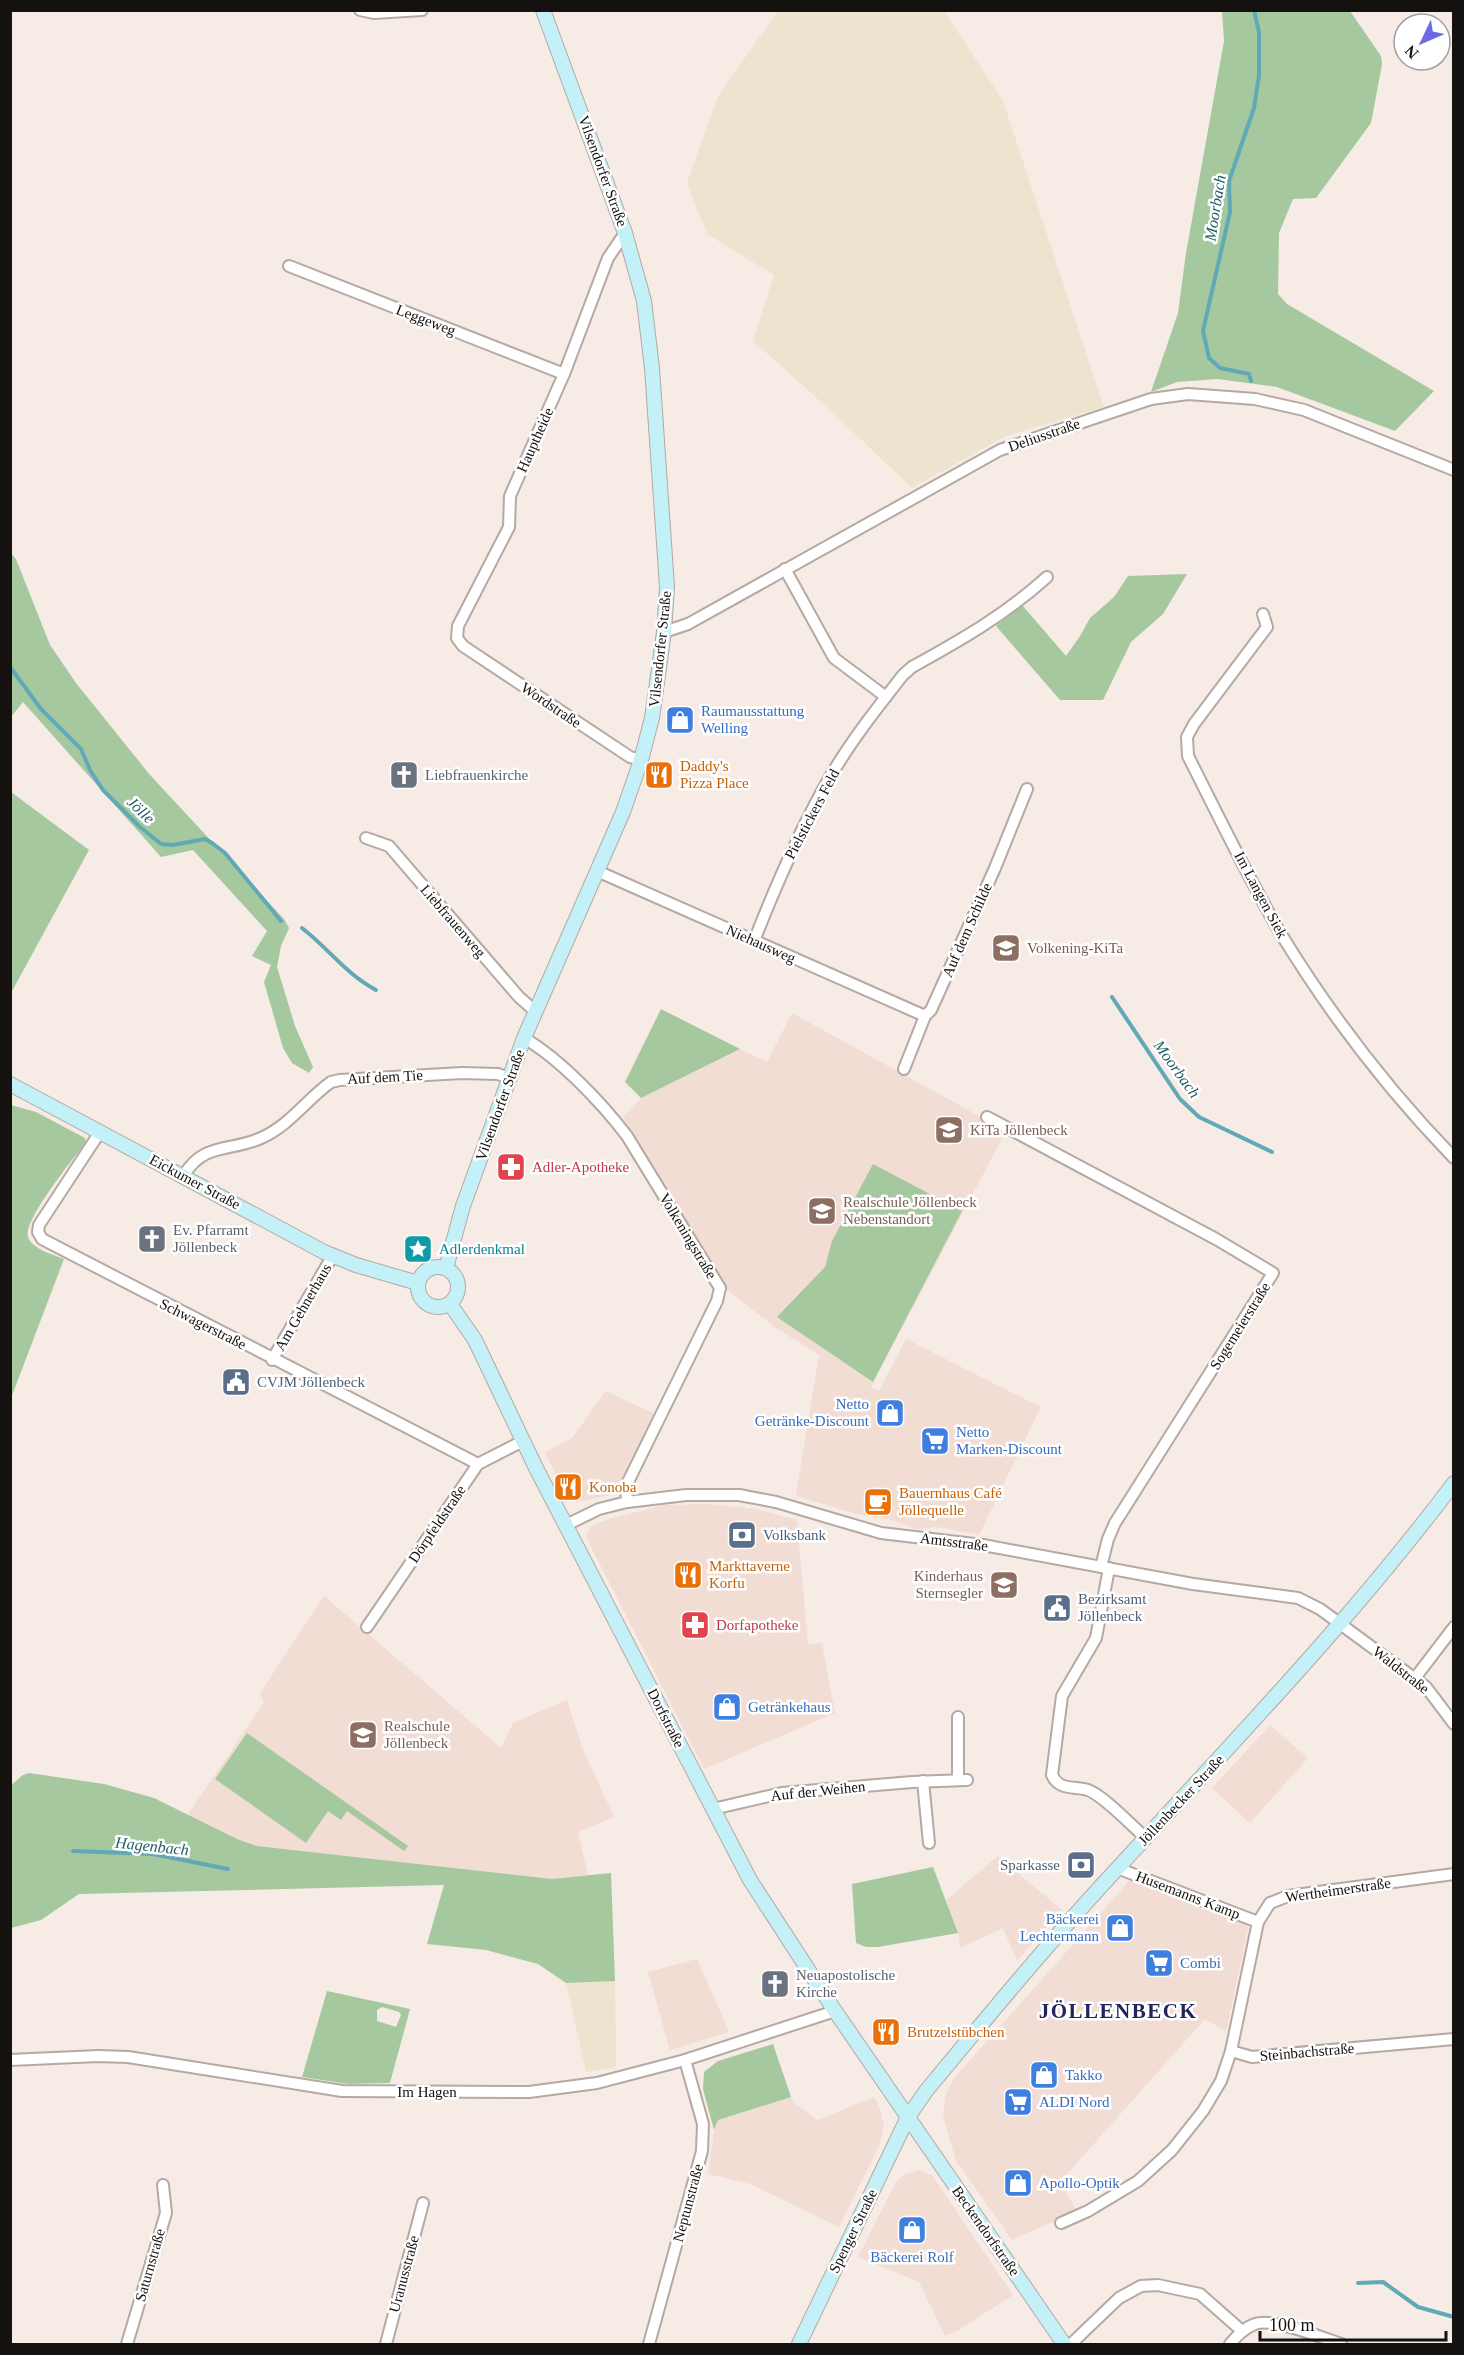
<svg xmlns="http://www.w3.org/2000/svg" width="1464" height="2355" viewBox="0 0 1464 2355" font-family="'Times New Roman',serif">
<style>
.built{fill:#f2ddd4}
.industrial{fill:#ece4ce}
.green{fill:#a5c89f;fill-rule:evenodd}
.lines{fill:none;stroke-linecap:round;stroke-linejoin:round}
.stream{stroke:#61a9b7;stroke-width:4}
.minor-casing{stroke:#b5a9a3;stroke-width:14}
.secondary-casing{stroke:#b5a9a3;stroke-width:16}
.minor{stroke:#fff;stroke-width:10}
.secondary{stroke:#c4f0f8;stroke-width:14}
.labels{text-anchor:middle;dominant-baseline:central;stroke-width:5;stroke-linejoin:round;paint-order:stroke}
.street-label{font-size:15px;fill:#15110f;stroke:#fff}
.shop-label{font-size:15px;fill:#366cbe;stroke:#fff;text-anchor:start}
.food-label{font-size:15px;fill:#c56008;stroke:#fff;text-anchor:start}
.worship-label{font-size:15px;fill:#5b616d;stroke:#fff;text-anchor:start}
.education-label{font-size:15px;fill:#785e54;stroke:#fff;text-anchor:start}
.health-label{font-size:15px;fill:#be3a42;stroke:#fff;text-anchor:start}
.culture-label{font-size:15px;fill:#0d838f;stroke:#fff;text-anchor:start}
.service-label{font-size:15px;fill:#4e5e75;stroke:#fff;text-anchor:start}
.water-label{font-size:16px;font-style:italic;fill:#215d67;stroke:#fff}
.district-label{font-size:21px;font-weight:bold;letter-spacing:1.5px;fill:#25235d;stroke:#fff}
</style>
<rect width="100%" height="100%" fill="#f7ebe5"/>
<g class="built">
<polygon points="792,1013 1006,1131 871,1387 879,1391 906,1339 1041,1407 979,1535 937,1527 916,1529 892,1520 857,1514 796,1496 819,1355 776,1328 727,1290 623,1117 641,1098 740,1049 767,1062"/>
<polygon points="606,1391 655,1414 627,1474 615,1494 577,1502 568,1496 562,1488 545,1452 572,1438"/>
<polygon points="710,1504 757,1509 797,1520 808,1644 822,1643 835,1713 704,1769 586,1537 591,1526 612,1518 665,1505"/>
<polygon points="324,1596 501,1748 513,1723 567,1700 582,1747 614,1817 578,1832 588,1875 552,1879 257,1846 237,1839 187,1816 264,1702 260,1693"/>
<polygon points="1270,1725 1308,1758 1250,1823 1212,1788"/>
<polygon points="998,1856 1062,1910 1017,1961 1003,1928 960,1948 958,1933 946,1900"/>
<polygon points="1130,1880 1246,1924 1248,1929 1226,2031 1205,2019 1060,2182 1077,2211 1012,2240 956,2161 943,2116 946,2093 956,2076"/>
<polygon points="697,1959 729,2032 670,2050 648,1972"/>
<polygon points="791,2097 793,2102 817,2120 874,2097 880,2108 884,2126 880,2144 839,2227 750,2184 708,2174 714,2130 718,2120"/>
<polygon points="920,2170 932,2175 1013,2295 959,2330 945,2336 919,2282 858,2257 896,2182 905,2174"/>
</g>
<g class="industrial">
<polygon points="778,11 944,11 1003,101 1104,407 1006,436 912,488 829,409 753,341 774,275 707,234 687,183 718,96"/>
<polygon points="615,1981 616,2067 586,2072 566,1983"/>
</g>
<g class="green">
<polygon points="1222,11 1350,11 1381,56 1382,64 1371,123 1316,198 1293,199 1279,233 1278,294 1287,304 1434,391 1395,431 1277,387 1217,379 1177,382 1151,392 1178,313 1186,253 1224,41"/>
<polygon points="11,553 16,559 50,645 76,683 150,775 284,919 289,928 281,946 277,967 295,1026 313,1067 309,1073 292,1063 283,1048 264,982 271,965 252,956 267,931 193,850 161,857 23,702 11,717"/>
<polygon points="1187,574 1163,614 1131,642 1103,700 1060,700 996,626 1022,605 1066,656 1080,636 1090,618 1114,597 1128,576"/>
<polygon points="11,792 89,850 11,993"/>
<polygon points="661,1009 740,1049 641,1098 625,1082"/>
<path d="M11,1105l25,7 49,26 1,4c-12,16 -63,78 -58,95 4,12 26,18 36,22l-53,139z"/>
<polygon points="873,1164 962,1211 873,1382 777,1317 825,1267 832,1241"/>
<polygon points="247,1733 408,1846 404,1851 347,1811 341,1820 328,1811 306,1843 215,1779"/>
<polygon points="29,1773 104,1784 154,1798 237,1839 257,1846 552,1879 611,1873 615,1981 566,1983 538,1964 486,1950 427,1944 444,1885 79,1894 41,1920 11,1928 11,1785 23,1775"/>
<polygon points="933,1867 958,1933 878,1947 866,1947 856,1943 852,1884"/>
<path d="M327,1991l83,18 -20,74 -42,1 -46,-7zM382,2007l17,5 2,3 -5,12 -19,-6v-11z"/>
<polygon points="773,2044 791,2097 718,2120 714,2130 703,2089 704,2072 718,2061"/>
</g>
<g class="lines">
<g class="stream">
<polyline points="1251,381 1249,374 1220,368 1209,358 1203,331 1230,212 1229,181 1254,108 1259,75 1259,32 1254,10"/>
<polyline points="10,667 41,709 81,749 90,770 103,790 140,827 161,844 173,845 205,839 212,843 225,853 281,921"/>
<path d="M302,928c26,20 44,46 74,62"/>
<polyline points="1112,997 1180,1099 1199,1117 1272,1152"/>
<polyline points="73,1851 153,1854 228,1869"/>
<polyline points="1358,2283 1383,2282 1418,2307 1454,2317"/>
</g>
<g class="minor-casing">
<g id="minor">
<polyline points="360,10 374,13 422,10"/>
<polyline points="625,233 608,258 564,374 510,496 509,527 458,626 457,638 463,646 630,757 641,760"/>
<polyline points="289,266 564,374"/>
<polyline points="785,569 834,658 886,697"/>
<path d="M1263,614l4,13 -73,97 -7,13 1,19c30,59 59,120 93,178 49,80 107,156 173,224"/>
<polyline points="664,632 688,624 1000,450 1151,399 1188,394 1255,399 1304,410 1454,470"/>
<polyline points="366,838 389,846 519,997 536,1012"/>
<polyline points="597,871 925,1016"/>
<path d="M754,941c22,-56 46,-112 76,-164 21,-36 47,-69 73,-102l9,-8c49,-27 93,-52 135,-90"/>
<path d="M524,1038c36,21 78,65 103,98l93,152 -3,13 -91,185 1,16"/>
<polyline points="904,1069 925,1016 931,1010 995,868 1027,789"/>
<polyline points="987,1117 1216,1239 1273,1273 1115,1523 1108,1539 1101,1567"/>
<polyline points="100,1132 39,1225 38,1232 42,1239 478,1464"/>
<path d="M184,1175c20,-33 46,-23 77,-37 28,-12 46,-39 70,-56l9,-2 122,-7 36,1 11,4"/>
<polyline points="272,1360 333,1255"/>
<polyline points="566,1525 599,1509 627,1502 686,1495 739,1495 776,1502 881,1533 983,1545 1193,1584 1298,1598 1320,1609 1426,1687 1454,1724"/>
<path d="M1109,1568l-13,70 -34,58 -10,79c7,16 23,11 36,15 16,6 44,36 58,48"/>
<polyline points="367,1627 478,1464 523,1441"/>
<polyline points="1415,1678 1454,1627"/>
<polyline points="958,1780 958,1717"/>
<polyline points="923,1781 929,1843"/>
<polyline points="713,1809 782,1793 912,1782 967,1780"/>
<polyline points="1117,1868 1258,1922"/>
<polyline points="1231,2051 1252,2057 1454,2039"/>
<polyline points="10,2060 98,2056 128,2057 342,2091 529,2092 597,2083 685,2060 835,2011"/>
<polyline points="1061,2223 1088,2211 1138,2181 1172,2150 1203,2111 1221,2081 1231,2051 1258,1922 1270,1903 1288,1896 1454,1874"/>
<polyline points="127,2344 166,2213 163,2185"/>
<polyline points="386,2344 423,2203"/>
<polyline points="649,2344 702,2151 703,2124 685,2060"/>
<polyline points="1071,2344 1119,2298 1141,2286 1158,2285 1200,2294 1242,2331"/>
<path d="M1230,2344c7,-8 14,-16 25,-20 17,-7 68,14 86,20"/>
</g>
</g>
<g class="secondary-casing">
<g id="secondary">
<polyline points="10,1084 324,1252 356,1265 418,1283"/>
<circle cx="438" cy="1287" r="20"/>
<polyline points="446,1268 463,1206 524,1038 623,812 641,760 652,718 664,632 667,587 652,368 644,301 625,233 543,10"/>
<polyline points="450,1304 475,1340 536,1468 750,1880 835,2011 1064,2344"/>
<path d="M799,2344l109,-227 18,-26c62,-75 124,-150 190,-221 115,-126 235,-250 338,-387"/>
</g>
</g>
<use href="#minor" class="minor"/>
<use href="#secondary" class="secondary"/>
</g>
<defs>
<g id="shop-square" transform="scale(1.5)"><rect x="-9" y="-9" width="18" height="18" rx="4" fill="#3f7fe0" stroke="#fff"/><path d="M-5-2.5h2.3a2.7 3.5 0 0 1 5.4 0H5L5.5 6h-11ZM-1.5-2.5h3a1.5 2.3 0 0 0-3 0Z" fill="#fff"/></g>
<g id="church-square" transform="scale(1.5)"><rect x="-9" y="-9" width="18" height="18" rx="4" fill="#6b7280" stroke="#fff"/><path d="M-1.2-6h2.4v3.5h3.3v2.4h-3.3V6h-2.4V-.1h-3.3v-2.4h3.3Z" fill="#fff"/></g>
<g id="restaurant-square" transform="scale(1.5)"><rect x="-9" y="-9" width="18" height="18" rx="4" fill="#e8710a" stroke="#fff"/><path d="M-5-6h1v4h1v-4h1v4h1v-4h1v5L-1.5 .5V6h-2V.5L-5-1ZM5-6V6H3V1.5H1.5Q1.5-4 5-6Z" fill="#fff"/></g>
<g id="school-square" transform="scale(1.5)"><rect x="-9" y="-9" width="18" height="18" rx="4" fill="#8d6e63" stroke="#fff"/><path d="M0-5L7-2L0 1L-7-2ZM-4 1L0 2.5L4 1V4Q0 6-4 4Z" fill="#fff"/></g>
<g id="pharmacy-square" transform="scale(1.5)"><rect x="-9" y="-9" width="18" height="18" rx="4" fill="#e0444e" stroke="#fff"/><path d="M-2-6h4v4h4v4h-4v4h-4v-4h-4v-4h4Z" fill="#fff"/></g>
<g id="sight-square" transform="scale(1.5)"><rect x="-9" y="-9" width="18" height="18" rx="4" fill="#0f9aa8" stroke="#fff"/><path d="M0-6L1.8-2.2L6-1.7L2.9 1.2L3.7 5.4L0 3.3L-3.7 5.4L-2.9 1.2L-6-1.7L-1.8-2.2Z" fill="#fff"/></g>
<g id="civic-square" transform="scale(1.5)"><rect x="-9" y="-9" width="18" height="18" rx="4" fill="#5c6f8a" stroke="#fff"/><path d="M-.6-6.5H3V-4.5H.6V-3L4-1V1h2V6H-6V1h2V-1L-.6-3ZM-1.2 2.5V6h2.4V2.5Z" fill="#fff"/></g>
<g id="supermarket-square" transform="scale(1.5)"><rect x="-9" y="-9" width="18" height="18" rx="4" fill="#3f7fe0" stroke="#fff"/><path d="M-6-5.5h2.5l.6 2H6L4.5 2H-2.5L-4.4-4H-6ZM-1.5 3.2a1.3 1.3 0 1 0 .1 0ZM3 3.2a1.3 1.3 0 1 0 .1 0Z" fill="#fff"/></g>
<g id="cafe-square" transform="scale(1.5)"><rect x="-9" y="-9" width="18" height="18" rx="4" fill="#e8710a" stroke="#fff"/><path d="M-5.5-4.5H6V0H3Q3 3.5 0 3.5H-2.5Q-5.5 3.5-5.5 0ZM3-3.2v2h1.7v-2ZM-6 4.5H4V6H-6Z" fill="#fff"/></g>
<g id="bank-square" transform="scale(1.5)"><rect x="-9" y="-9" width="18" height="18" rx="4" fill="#5c6f8a" stroke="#fff"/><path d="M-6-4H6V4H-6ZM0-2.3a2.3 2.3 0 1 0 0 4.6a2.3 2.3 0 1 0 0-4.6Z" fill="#fff"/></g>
</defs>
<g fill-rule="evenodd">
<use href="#shop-square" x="680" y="720"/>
<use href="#church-square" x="404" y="775"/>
<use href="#restaurant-square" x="659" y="775"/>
<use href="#school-square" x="1006" y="948"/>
<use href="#school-square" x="949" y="1130"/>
<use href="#pharmacy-square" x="511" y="1167"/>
<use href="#school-square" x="822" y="1211"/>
<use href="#church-square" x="152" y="1239"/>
<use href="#sight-square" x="418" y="1249"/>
<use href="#civic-square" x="236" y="1382"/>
<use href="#shop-square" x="890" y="1413"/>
<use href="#supermarket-square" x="935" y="1441"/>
<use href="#restaurant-square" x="568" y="1487"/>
<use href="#cafe-square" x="878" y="1502"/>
<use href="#bank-square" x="742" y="1535"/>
<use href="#restaurant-square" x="688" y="1575"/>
<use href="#school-square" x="1004" y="1585"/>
<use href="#civic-square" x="1057" y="1608"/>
<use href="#pharmacy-square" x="695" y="1625"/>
<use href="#shop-square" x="727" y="1707"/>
<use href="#school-square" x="363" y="1735"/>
<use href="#bank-square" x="1081" y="1865"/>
<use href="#shop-square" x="1120" y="1928"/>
<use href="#supermarket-square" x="1159" y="1963"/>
<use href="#church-square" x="775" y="1984"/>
<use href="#restaurant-square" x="886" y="2032"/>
<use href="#shop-square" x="1044" y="2075"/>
<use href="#supermarket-square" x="1018" y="2102"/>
<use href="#shop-square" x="1018" y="2183"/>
<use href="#shop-square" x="912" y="2230"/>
</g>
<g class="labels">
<g class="street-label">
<text transform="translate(603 171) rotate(70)">Vilsendorfer Straße</text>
<text transform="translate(426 320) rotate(21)">Leggeweg</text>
<text transform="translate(1044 435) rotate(-19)">Deliusstraße</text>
<text transform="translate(535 440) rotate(-66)">Hauptheide</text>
<text transform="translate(660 649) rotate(-84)">Vilsendorfer Straße</text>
<text transform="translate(551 705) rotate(34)">Wordstraße</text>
<text transform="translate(812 814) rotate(-62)">Pielstickers Feld</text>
<text transform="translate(1261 895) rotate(62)">Im Langen Siek</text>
<text transform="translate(453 921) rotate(49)">Liebfrauenweg</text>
<text transform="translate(967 930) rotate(-66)">Auf dem Schilde</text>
<text transform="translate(761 944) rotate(24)">Niehausweg</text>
<text transform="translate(385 1077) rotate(-3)">Auf dem Tie</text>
<text transform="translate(500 1105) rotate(-70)">Vilsendorfer Straße</text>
<text transform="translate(195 1182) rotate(28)">Eickumer Straße</text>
<text transform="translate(688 1236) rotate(59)">Volkeningstraße</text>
<text transform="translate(303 1307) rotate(-60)">Am Gehnerhaus</text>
<text transform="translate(203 1324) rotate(27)">Schwagerstraße</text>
<text transform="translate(1240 1326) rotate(-58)">Sogemeierstraße</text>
<text transform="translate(437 1524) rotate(-56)">Dörpfeldstraße</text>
<text transform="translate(954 1542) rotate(7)">Amtsstraße</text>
<text transform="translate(1401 1670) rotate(38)">Waldstraße</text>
<text transform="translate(666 1718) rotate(63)">Dorfstraße</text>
<text transform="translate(818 1791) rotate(-6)">Auf der Weihen</text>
<text transform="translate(1181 1800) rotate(-47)">Jöllenbecker Straße</text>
<text transform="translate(1338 1890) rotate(-8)">Wertheimerstraße</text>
<text transform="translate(1188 1895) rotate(21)">Husemanns Kamp</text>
<text transform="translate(1307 2052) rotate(-5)">Steinbachstraße</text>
<text x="427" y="2092">Im Hagen</text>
<text transform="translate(688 2203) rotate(-75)">Neptunstraße</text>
<text transform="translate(853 2231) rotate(-64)">Spenger Straße</text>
<text transform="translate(986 2231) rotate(55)">Beckendorfstraße</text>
<text transform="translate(150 2265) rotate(-74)">Saturnstraße</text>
<text transform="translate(404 2274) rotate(-75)">Uranusstraße</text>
</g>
<g class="shop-label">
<text x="701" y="711">Raumausstattung<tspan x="701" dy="17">Welling</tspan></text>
<text x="869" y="1404" text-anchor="end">Netto<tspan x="869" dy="17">Getränke-Discount</tspan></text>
<text x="956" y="1432">Netto<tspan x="956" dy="17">Marken-Discount</tspan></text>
<text x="748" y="1707">Getränkehaus</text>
<text x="1099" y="1919" text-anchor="end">Bäckerei<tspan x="1099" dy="17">Lechtermann</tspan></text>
<text x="1180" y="1963">Combi</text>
<text x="1065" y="2075">Takko</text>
<text x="1039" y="2102">ALDI Nord</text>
<text x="1039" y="2183">Apollo-Optik</text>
<text x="912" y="2257" text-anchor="middle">Bäckerei Rolf</text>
</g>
<g class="food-label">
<text x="680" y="766">Daddy's<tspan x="680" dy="17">Pizza Place</tspan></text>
<text x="589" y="1487">Konoba</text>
<text x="899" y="1493">Bauernhaus Café<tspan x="899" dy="17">Jöllequelle</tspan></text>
<text x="709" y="1566">Markttaverne<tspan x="709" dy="17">Korfu</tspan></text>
<text x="907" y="2032">Brutzelstübchen</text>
</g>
<g class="worship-label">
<text x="425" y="775">Liebfrauenkirche</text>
<text x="173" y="1230">Ev. Pfarramt<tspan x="173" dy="17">Jöllenbeck</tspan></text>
<text x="796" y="1975">Neuapostolische<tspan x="796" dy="17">Kirche</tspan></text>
</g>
<g class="education-label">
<text x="1027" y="948">Volkening-KiTa</text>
<text x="970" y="1130">KiTa Jöllenbeck</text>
<text x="843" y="1202">Realschule Jöllenbeck<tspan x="843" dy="17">Nebenstandort</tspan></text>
<text x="983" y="1576" text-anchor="end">Kinderhaus<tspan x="983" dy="17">Sternsegler</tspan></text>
<text x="384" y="1726">Realschule<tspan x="384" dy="17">Jöllenbeck</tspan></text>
</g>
<g class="health-label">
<text x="532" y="1167">Adler-Apotheke</text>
<text x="716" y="1625">Dorfapotheke</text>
</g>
<g class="culture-label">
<text x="439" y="1249">Adlerdenkmal</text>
</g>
<g class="service-label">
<text x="257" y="1382">CVJM Jöllenbeck</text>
<text x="763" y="1535">Volksbank</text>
<text x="1078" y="1599">Bezirksamt<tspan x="1078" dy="17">Jöllenbeck</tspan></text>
<text x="1060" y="1865" text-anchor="end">Sparkasse</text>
</g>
<g class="water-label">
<text transform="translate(1215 208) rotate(-81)">Moorbach</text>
<text transform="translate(141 810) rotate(44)">Jölle</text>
<text transform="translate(1177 1069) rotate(54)">Moorbach</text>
<text transform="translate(152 1846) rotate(6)">Hagenbach</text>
</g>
<g class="district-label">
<text x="1118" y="2011">JÖLLENBECK</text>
</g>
</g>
<rect width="1464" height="2355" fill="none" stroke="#15110f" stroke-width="24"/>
<g transform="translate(1422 42) rotate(226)"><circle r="28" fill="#ffffff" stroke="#a1a09f" stroke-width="1.5"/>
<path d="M0-4.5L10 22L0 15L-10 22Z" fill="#6c6ae4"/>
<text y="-9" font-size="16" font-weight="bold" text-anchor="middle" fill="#15110f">N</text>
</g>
<path d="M1260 2331v9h186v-9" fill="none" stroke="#15110f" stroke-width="3"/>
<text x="1269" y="2331" font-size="18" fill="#15110f" stroke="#ffffff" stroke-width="4.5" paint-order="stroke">100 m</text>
</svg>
